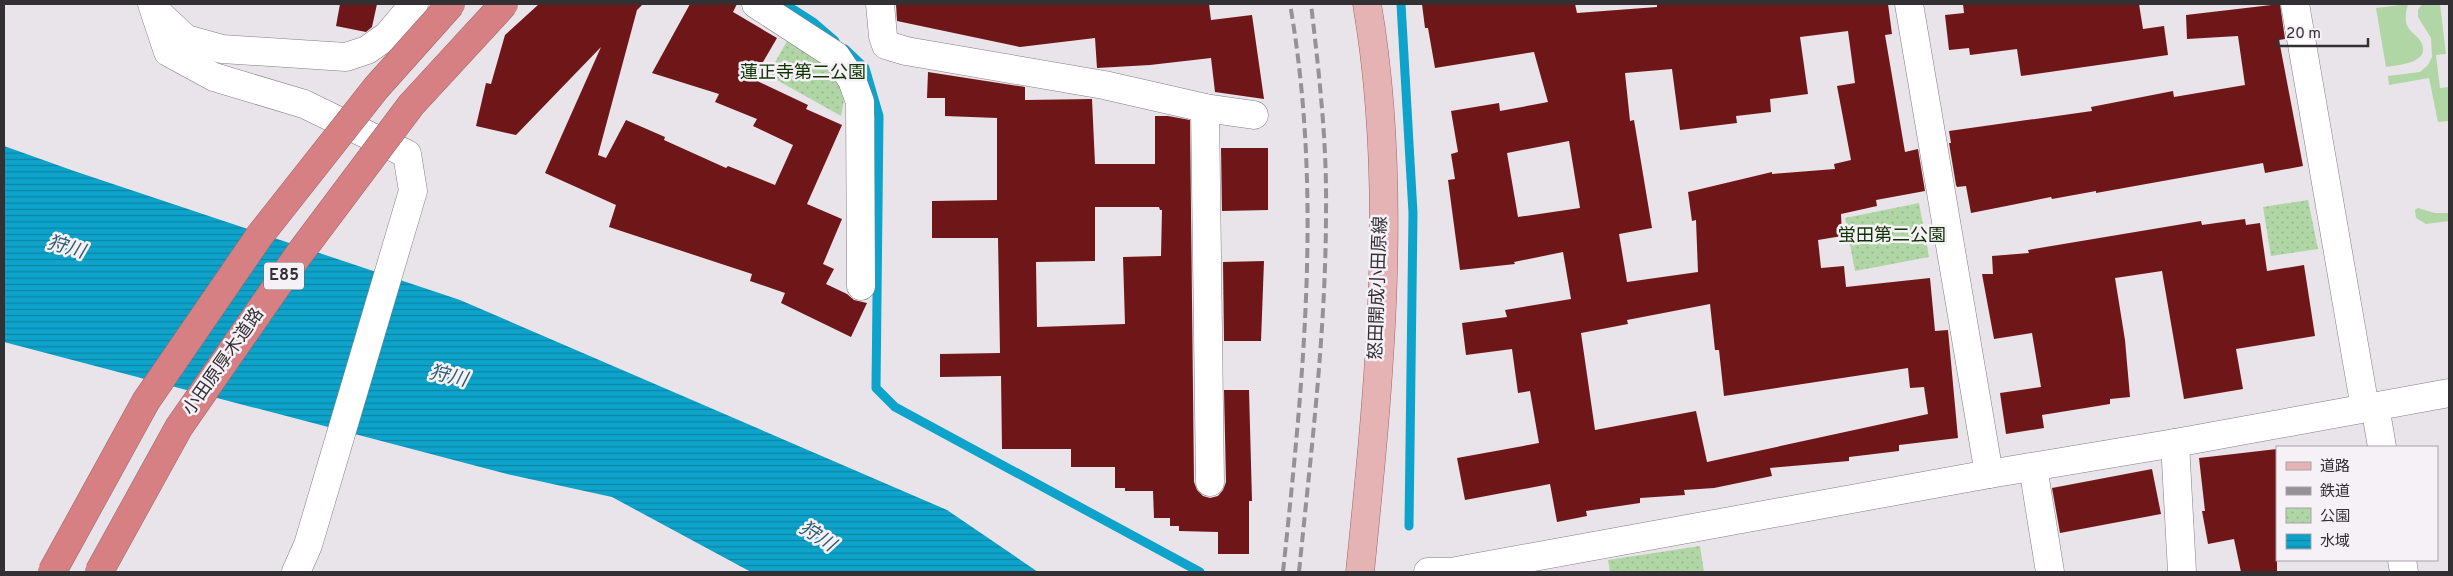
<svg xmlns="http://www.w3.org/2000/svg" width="2453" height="576" viewBox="0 0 2453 576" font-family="Overpass,'Noto Sans JP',sans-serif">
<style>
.grass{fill:#b0d6a5}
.park{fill:url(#park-dots)}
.water{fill:url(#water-rules)}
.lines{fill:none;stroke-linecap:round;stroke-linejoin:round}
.stream{stroke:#0da3ca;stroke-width:9}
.building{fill:#6f1718;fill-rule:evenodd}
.minor-casing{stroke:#837e84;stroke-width:29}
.major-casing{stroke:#9d6468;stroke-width:29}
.minor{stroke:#fff;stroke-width:28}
.major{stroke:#e6b3b5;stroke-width:28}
.rail{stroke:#959196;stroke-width:4;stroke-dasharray:10 5;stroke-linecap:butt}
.highway-bridge-casing{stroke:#9d6468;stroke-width:29;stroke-linecap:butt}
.highway-bridge{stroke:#d68084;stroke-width:28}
.labels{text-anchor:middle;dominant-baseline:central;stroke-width:5;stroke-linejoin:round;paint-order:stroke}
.shield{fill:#f6f0f7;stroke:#6d6a6e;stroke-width:1}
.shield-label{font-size:16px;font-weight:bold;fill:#323033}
.park-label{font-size:18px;fill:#0d3400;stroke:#f6f0f7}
.street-label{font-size:18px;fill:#323033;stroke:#f6f0f7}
.water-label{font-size:19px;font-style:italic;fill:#2c5e6f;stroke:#f6f0f7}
</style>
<defs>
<pattern id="park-dots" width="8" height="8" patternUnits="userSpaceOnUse" patternTransform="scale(1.25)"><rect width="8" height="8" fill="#b0d6a5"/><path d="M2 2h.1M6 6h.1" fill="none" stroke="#98b88e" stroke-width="1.8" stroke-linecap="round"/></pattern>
<pattern id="water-rules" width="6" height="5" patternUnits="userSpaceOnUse" patternTransform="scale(1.25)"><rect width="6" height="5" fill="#0da3ca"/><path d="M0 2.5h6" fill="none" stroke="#0d85a5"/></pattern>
</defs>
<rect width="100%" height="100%" fill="#e9e3ea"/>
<g class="grass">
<path d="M2408,4c-2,7 -4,16 0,23 3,6 10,9 13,15 11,21 -23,23 -35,25l-10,-59z"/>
<polygon points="2422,4 2440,4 2446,54 2436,55 2440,88 2449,87 2449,121 2438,122 2429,78 2389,85 2388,76 2420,72 2428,65 2432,57 2431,38 2418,17 2418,10"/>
<polygon points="2418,208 2435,213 2449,213 2449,221 2426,224 2416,218 2415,210"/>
</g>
<g class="park">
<path d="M787,41c21,12 57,26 57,55 0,7 -2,14 -3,20l-73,-41z"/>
<polygon points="2308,200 2318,249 2271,256 2263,207"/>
<polygon points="1919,203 1929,257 1855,271 1845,218"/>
<polygon points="1700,546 1704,572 1610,572 1608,560"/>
</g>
<polygon class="water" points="4,146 74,171 460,300 947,510 1038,572 751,572 612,497 507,474 4,342"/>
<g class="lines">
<g class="stream">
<polyline points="785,4 813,22 835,41"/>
<polyline points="1401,4 1413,213 1409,526"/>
<polyline points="845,49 865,68 879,116 876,388 895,407 1200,572"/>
</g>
</g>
<g class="building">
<polygon points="340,4 377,4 372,27 366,32 336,26"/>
<polygon points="539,4 643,4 637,10 598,155 606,158 626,120 665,137 664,140 726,168 728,166 775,185 793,145 753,126 757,119 715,102 719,94 652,73 690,4 737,4 733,12 777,38 753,79 808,105 806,109 842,125 807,204 842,219 823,264 834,269 826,284 847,294 854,300 867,303 851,337 781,303 785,293 750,281 752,274 609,227 616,205 545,173 601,47 516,135 476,126 486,83 491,84 505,35"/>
<polygon points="896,4 1209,4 1211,20 1252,15 1264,99 1215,92 1211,58 1150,65 1097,68 1095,38 1020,47 897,21"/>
<path d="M1422,4h153l2,9 80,-6v-3h231l4,30 -7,1 20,117 13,-3 7,42 -49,9 1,6 -36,8 1,22 -24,4 3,28 23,-2 2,21 84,-9 5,53 13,-1 10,108 -59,7v6l-50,6v4l-79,7 2,8 -58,12 -30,2 1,5 -45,3v5l-54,8 1,5 -30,6 -7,-38 -85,16 -8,-42 82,-15 -9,-52 -12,2 -6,-44 -46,6 -4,-32 45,-6 -2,-7 66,-11 -8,-47 -49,10 1,2 -55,6 -12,-90 7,-1 -4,-25 7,-2 -7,-41 48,-8 1,8 48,-9 -14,-50 -99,16 -7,-40h-3zM1848,31l7,52 -18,3 14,74 -17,4 1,5 -63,5v-2l-84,20 4,29 4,-1 2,52 -71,10 -8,-48 33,-6 -18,-108 -4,1 -5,-48 47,-4 8,61 57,-7 -1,-7 35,-4 -1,-13 38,-5 -8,-57zM1569,141l11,67 -62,9 -11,-64zM1710,304l5,46h4l5,46 184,-28 2,20 14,-1 4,27 -221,48 -11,-51 -101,19 -14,-97 47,-9 -1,-4z"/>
<polygon points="1963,4 2139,4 2143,29 2164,26 2168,55 2021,76 2017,49 1970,55 1969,48 1949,50 1945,15 1964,13"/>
<polygon points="2280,4 2285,39 2279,40 2303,166 2265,173 2263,163 2096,193 2096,191 2052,199 2051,197 1971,213 1966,186 1957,187 1956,185 1949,143 1951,143 1949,131 2092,111 2091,107 2173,91 2174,97 2245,85 2238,36 2187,39 2186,15"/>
<path d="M928,72l97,15v13l67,-1 3,65h60v-48h13l22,4 4,362 3,8 6,6 7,2 8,-2 5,-6 3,-8 -2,-92h25l3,111h-3v53h-31v-22l-39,-1v-5h-9v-8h-16l-1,-27h-28v-3h-10v-21h-44v-18h-69l-1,-73 -61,1v-23l60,-1 -2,-115h-66v-37l65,-1v-82l-52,-2v-18h-18zM1095,207h64l1,3h2l-1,46 -38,1 2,67 -88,3 -1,-65 59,-1z"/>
<polygon points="1221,148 1268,148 1268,210 1222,211"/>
<polygon points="2245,219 2246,225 2260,223 2267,271 2304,265 2315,336 2236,349 2243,389 2184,399 2162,271 2115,278 2125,340 2130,397 2110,399 2110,404 2042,415 2044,428 2006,434 2000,393 2041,387 2032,333 1994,339 1982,274 1993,274 1992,256 2029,253 2028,250 2201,221 2202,225"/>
<polygon points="1264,261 1261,341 1224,341 1223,262"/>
<polygon points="2277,449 2277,572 2241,572 2234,539 2208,544 2202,511 2205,511 2199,458"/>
<polygon points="2152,469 2161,514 2060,533 2052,488"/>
</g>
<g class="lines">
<g class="minor-casing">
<g id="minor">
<polyline points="152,4 168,52 214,77 304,104 407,154 413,191 308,545 296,572"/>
<polyline points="756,4 836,56 852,80 860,102 861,286"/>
<polyline points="880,4 883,36 886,45 906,51 1104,85 1205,108 1254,115"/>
<polyline points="1909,4 1989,474"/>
<polyline points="2295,4 2365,408"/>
<polyline points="156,11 186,39 222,49 346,57 367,50 387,36 414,4"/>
<polyline points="1205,108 1210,482"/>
<polyline points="2375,406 2382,447"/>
<polyline points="2175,443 2182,572"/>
<polyline points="2033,467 2050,572"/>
<polyline points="2402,560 2404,572"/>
<polyline points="1428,572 1451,572 1989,474 2175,443 2449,393"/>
</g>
</g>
<g class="major-casing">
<path id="major" d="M1360,572c19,-185 39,-383 7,-568"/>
</g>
<use href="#minor" class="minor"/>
<use href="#major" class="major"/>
<g class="rail">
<path d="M1283,572c20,-189 40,-379 7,-568"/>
<path d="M1299,572c12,-120 27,-240 27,-361 1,-70 -7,-138 -15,-207"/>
</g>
<g class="highway-bridge-casing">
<g id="highway-bridge">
<polyline points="52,572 146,401 260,235 376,88 451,4"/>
<polyline points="99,572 179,427 297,257 411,105 504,4"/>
</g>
</g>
<use href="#highway-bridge" class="highway-bridge"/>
</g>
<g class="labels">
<rect class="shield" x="264" y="262.5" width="40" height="27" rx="4"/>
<g class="shield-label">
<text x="284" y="276">E85</text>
</g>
<g class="park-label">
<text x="803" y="73">蓮正寺第二公園</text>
<text x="1892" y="236">蛍田第二公園</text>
</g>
<g class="street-label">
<text transform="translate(1379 288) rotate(-88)">怒田開成小田原線</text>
<text transform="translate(224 362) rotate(-55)">小田原厚木道路</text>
</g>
<g class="water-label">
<text transform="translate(66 248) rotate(16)">狩川</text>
<text transform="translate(448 377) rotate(13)">狩川</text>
<text transform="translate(817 537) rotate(33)">狩川</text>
</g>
</g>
<rect width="2453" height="576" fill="none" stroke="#323033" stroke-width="10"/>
<rect x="2276" y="446" width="162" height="115" fill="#f6f0f7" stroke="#a8a3a9"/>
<rect x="2286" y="462" width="25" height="8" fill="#e6b3b5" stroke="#a8a3a9"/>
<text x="2320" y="471" font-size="15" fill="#323033">道路</text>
<rect x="2286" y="487" width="25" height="8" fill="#959196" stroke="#a8a3a9"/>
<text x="2320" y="496" font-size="15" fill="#323033">鉄道</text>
<rect x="2286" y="508" width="25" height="15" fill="url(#park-dots)" stroke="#a8a3a9"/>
<text x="2320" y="521" font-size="15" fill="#323033">公園</text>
<rect x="2286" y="534" width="25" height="15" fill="url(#water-rules)" stroke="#a8a3a9"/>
<text x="2320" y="546" font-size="15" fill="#323033">水域</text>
<path d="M2278 38v8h90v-8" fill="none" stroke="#323033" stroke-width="2.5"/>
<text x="2286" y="38" font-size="15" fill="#323033" stroke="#f6f0f7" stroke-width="4" paint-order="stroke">20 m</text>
</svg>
